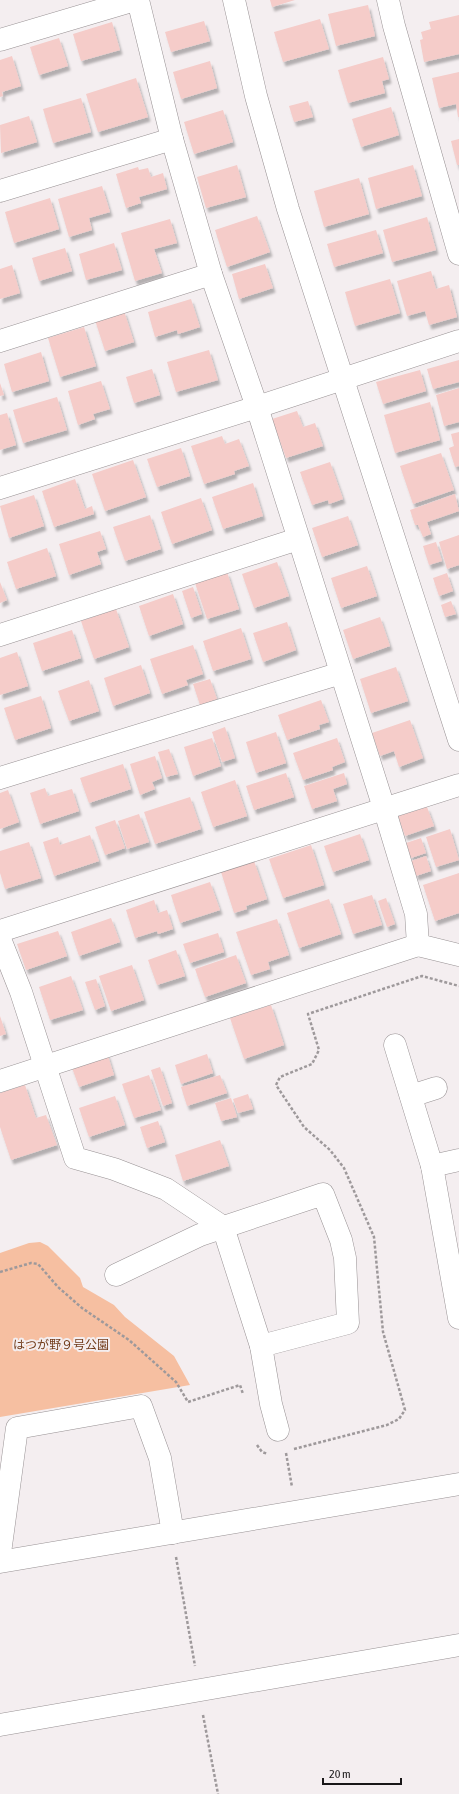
<svg xmlns="http://www.w3.org/2000/svg" width="459" height="1794" viewBox="0 0 459 1794" font-family="'Asap Condensed','Noto Sans JP',sans-serif">
<style>
.green{fill:#f6bfa1}
.building{fill:#f5ccc9;filter:url(#shadow)}
.lines{fill:none;stroke-linecap:round;stroke-linejoin:round}
.minor-casing{stroke:#989294;stroke-width:23}
.path{stroke:#9e999b;stroke-width:2.5;stroke-dasharray:3 2;stroke-linecap:butt}
.minor{stroke:#fff;stroke-width:22}
.labels{text-anchor:middle;dominant-baseline:central;stroke-width:4;stroke-linejoin:round;paint-order:stroke}
.park-label{font-size:12px;fill:#703a18;stroke:#f4eef0}
</style>
<defs>
<filter id="shadow"><feDropShadow dx="2.5" dy="4.5" stdDeviation="1" flood-color="#0004"/></filter>
</defs>
<rect width="100%" height="100%" fill="#f4eef0"/>
<polygon class="green" points="40,1242 48,1246 80,1278 83,1287 114,1305 125,1317 174,1356 190,1385 0,1417 0,1253 29,1243"/>
<g class="building">
<polygon points="270,0 295,0 272,7"/>
<polygon points="368,5 375,36 336,46 328,14"/>
<polygon points="459,15 459,54 424,62 420,40 423,39 421,32 431,29 429,22"/>
<polygon points="320,19 329,49 283,62 274,32"/>
<polygon points="204,21 210,41 171,52 165,32"/>
<polygon points="112,22 120,50 81,61 73,34"/>
<polygon points="59,38 68,66 39,75 30,47"/>
<polygon points="12,56 21,86 2,92 3,96 0,97 0,60"/>
<polygon points="383,57 389,79 382,81 385,93 348,103 338,70"/>
<polygon points="210,61 217,88 181,99 173,72"/>
<polygon points="459,72 459,117 458,117 456,104 439,108 432,78"/>
<polygon points="136,78 148,117 98,132 86,94"/>
<polygon points="81,98 91,132 53,143 43,109"/>
<polygon points="308,101 313,117 294,122 289,106"/>
<polygon points="391,107 399,135 361,147 352,119"/>
<polygon points="223,110 233,142 194,154 184,122"/>
<polygon points="29,116 37,142 1,153 0,125"/>
<polygon points="459,139 459,165 457,165 451,141"/>
<polygon points="237,165 246,197 206,208 197,177"/>
<polygon points="413,165 422,196 376,209 368,178"/>
<polygon points="138,167 139,170 148,168 151,177 163,173 167,189 139,197 141,203 126,208 116,174"/>
<polygon points="359,178 369,214 324,227 314,191"/>
<polygon points="102,186 110,212 89,218 92,230 69,237 58,199"/>
<polygon points="50,198 59,229 14,243 5,212"/>
<polygon points="257,216 270,252 227,267 215,230"/>
<polygon points="427,217 436,250 392,262 383,230"/>
<polygon points="170,219 177,243 154,249 162,273 135,281 121,233"/>
<polygon points="376,230 383,253 334,267 327,244"/>
<polygon points="114,243 122,270 86,280 79,254"/>
<polygon points="65,248 72,271 39,281 32,258"/>
<polygon points="265,264 273,288 239,299 232,274"/>
<polygon points="12,265 20,293 0,299 0,269"/>
<polygon points="431,271 436,289 449,285 457,317 429,325 425,311 407,316 397,281"/>
<polygon points="390,279 400,313 355,326 345,292"/>
<polygon points="191,299 200,327 178,334 177,330 155,337 148,312"/>
<polygon points="124,311 134,342 105,351 95,320"/>
<polygon points="84,327 96,366 60,377 48,338"/>
<polygon points="209,350 218,380 176,392 167,362"/>
<polygon points="41,352 49,381 12,392 4,364"/>
<polygon points="459,360 459,382 433,389 427,369"/>
<polygon points="152,369 160,395 134,403 126,377"/>
<polygon points="420,370 426,391 383,404 376,382"/>
<polygon points="101,381 110,409 93,414 95,419 78,425 68,391"/>
<polygon points="0,383 4,395 0,396"/>
<polygon points="459,388 459,422 444,426 436,395"/>
<polygon points="57,397 67,430 23,443 13,410"/>
<polygon points="430,402 440,440 395,453 384,415"/>
<polygon points="297,411 303,427 315,423 323,446 286,458 272,419"/>
<polygon points="7,413 16,445 0,450 0,415"/>
<polygon points="459,432 459,466 455,467 449,448 454,446 451,434"/>
<polygon points="222,436 225,444 239,439 249,466 234,471 235,474 204,484 191,446"/>
<polygon points="181,448 190,476 157,487 147,459"/>
<polygon points="441,453 454,490 413,504 400,466"/>
<polygon points="133,460 146,497 105,511 92,474"/>
<polygon points="330,462 343,499 329,504 328,500 312,505 300,472"/>
<polygon points="75,479 85,509 92,506 94,514 54,527 42,491"/>
<polygon points="253,483 263,516 223,529 212,497"/>
<polygon points="455,494 459,511 427,522 431,534 423,537 418,525 415,525 410,510"/>
<polygon points="34,495 44,526 9,538 0,506"/>
<polygon points="201,498 212,530 172,544 161,512"/>
<polygon points="150,515 161,549 125,561 113,527"/>
<polygon points="348,516 358,545 322,557 312,528"/>
<polygon points="100,531 106,549 97,552 101,564 69,575 59,544"/>
<polygon points="459,535 459,565 447,569 439,542"/>
<polygon points="436,542 442,561 429,565 423,546"/>
<polygon points="47,548 56,576 16,589 7,562"/>
<polygon points="277,562 289,596 254,608 242,574"/>
<polygon points="367,566 377,596 341,608 331,578"/>
<polygon points="227,572 239,609 207,619 195,583"/>
<polygon points="447,573 453,591 439,596 433,578"/>
<polygon points="0,582 7,600 0,603"/>
<polygon points="193,587 202,614 191,618 182,591"/>
<polygon points="173,594 183,624 149,636 139,606"/>
<polygon points="451,601 456,614 445,617 441,605"/>
<polygon points="116,609 129,647 94,659 81,621"/>
<polygon points="380,617 390,646 353,659 343,630"/>
<polygon points="287,622 296,650 263,662 253,633"/>
<polygon points="241,628 251,659 213,671 203,641"/>
<polygon points="72,630 81,658 42,671 33,643"/>
<polygon points="193,645 203,674 186,680 188,685 162,694 150,659"/>
<polygon points="17,652 28,686 0,695 0,658"/>
<polygon points="141,665 150,693 113,706 104,678"/>
<polygon points="396,667 408,701 371,713 360,679"/>
<polygon points="210,679 217,699 200,705 193,684"/>
<polygon points="89,680 99,711 69,721 58,691"/>
<polygon points="41,696 51,728 15,740 4,708"/>
<polygon points="321,700 329,722 319,725 320,729 287,740 278,715"/>
<polygon points="410,720 423,758 399,767 394,751 380,756 372,733"/>
<polygon points="225,727 235,758 222,762 212,732"/>
<polygon points="276,732 286,763 256,773 246,742"/>
<polygon points="212,738 221,766 193,776 184,747"/>
<polygon points="337,738 345,762 332,767 333,770 303,780 293,753"/>
<polygon points="169,749 178,774 166,777 158,752"/>
<polygon points="155,756 162,778 152,782 155,789 140,795 130,764"/>
<polygon points="123,764 131,789 89,803 80,778"/>
<polygon points="286,773 294,797 254,810 246,786"/>
<polygon points="344,773 347,784 333,789 337,801 312,809 304,786"/>
<polygon points="235,780 247,816 213,827 201,792"/>
<polygon points="45,788 48,796 72,789 79,811 40,824 30,793"/>
<polygon points="8,790 19,822 0,829 0,793"/>
<polygon points="190,797 201,829 155,844 144,812"/>
<polygon points="427,807 434,826 405,836 398,816"/>
<polygon points="139,814 149,842 127,849 118,821"/>
<polygon points="115,820 125,848 105,855 95,827"/>
<polygon points="450,829 459,860 436,867 426,837"/>
<polygon points="360,834 369,860 333,872 324,846"/>
<polygon points="90,835 99,861 54,876 43,842 58,837 60,845"/>
<polygon points="421,838 426,853 411,858 406,843"/>
<polygon points="29,842 41,878 5,889 0,873 0,851"/>
<polygon points="311,845 324,885 283,898 269,859"/>
<polygon points="426,856 431,871 416,876 411,861"/>
<polygon points="254,861 267,899 246,906 247,909 234,913 221,872"/>
<polygon points="459,873 459,913 435,921 423,885"/>
<polygon points="210,882 220,910 180,923 171,895"/>
<polygon points="372,895 382,925 353,934 343,904"/>
<polygon points="386,898 395,924 387,927 378,901"/>
<polygon points="329,899 341,934 299,948 287,913"/>
<polygon points="154,900 158,913 167,910 173,929 158,934 157,931 135,938 126,910"/>
<polygon points="111,918 120,942 79,956 71,932"/>
<polygon points="277,919 289,955 268,962 270,969 251,975 236,932"/>
<polygon points="58,931 67,956 26,970 17,944"/>
<polygon points="218,933 224,952 190,963 183,944"/>
<polygon points="176,950 185,976 157,985 148,960"/>
<polygon points="236,955 246,983 205,997 195,969"/>
<polygon points="132,965 144,1000 111,1011 99,976"/>
<polygon points="71,976 83,1010 50,1020 39,987"/>
<polygon points="96,979 105,1006 95,1010 85,982"/>
<polygon points="271,1005 284,1045 244,1059 230,1018"/>
<polygon points="0,1016 6,1034 0,1036"/>
<polygon points="107,1053 114,1075 79,1087 71,1065"/>
<polygon points="207,1054 213,1073 181,1084 175,1065"/>
<polygon points="160,1067 172,1103 163,1106 151,1070"/>
<polygon points="149,1075 161,1110 134,1118 122,1084"/>
<polygon points="220,1075 227,1093 187,1106 181,1087"/>
<polygon points="25,1085 36,1118 46,1115 57,1145 11,1160 0,1127 0,1093"/>
<polygon points="248,1094 253,1109 238,1113 233,1099"/>
<polygon points="115,1096 125,1125 89,1137 79,1108"/>
<polygon points="231,1098 237,1117 221,1121 215,1103"/>
<polygon points="158,1121 165,1142 147,1148 140,1127"/>
<polygon points="220,1140 229,1166 183,1181 175,1155"/>
</g>
<g class="lines">
<g class="minor-casing">
<g id="minor">
<polyline points="138,0 172,139 211,274 257,407 384,808 416,914 418,945 459,955"/>
<polyline points="234,0 256,96 288,209 459,740"/>
<polyline points="388,0 394,26 459,254"/>
<polyline points="0,40 135,0"/>
<polyline points="0,191 172,139"/>
<polyline points="0,341 211,274"/>
<polyline points="0,488 257,407 459,341"/>
<polyline points="0,635 298,539"/>
<polyline points="0,778 341,673"/>
<polyline points="0,931 459,785"/>
<polyline points="0,939 21,992 75,1158 114,1169 166,1189 223,1227 261,1346 271,1404 278,1430"/>
<polyline points="395,1045 432,1166 459,1318"/>
<polyline points="0,1081 418,945"/>
<polyline points="411,1096 436,1088"/>
<polyline points="432,1166 459,1160"/>
<polyline points="116,1275 200,1235 323,1194 341,1240 345,1258 348,1323 261,1346"/>
<polyline points="0,1553 17,1428 141,1406 160,1458 173,1533"/>
<polyline points="0,1562 459,1484"/>
<polyline points="0,1725 459,1645"/>
</g>
</g>
<g class="path">
<polyline points="0,1272 31,1263 38,1264 58,1287 82,1308 129,1340 176,1382 188,1402 240,1385 243,1394"/>
<polyline points="257,1445 262,1452 268,1454"/>
<polyline points="294,1449 387,1425 399,1419 405,1410 383,1332 374,1237 344,1168 330,1150 304,1127 276,1085 280,1077 312,1064 319,1050 308,1014 422,976 459,986"/>
<polyline points="286,1453 292,1487"/>
<polyline points="176,1557 195,1666"/>
<polyline points="203,1715 218,1794"/>
</g>
<use href="#minor" class="minor"/>
</g>
<g class="labels">
<g class="park-label">
<text x="61" y="1345">はつが野９号公園</text>
</g>
</g>
<path d="M323 1778v6h78v-6" fill="none" stroke="#191718" stroke-width="2"/>
<text x="329" y="1778" font-size="12" fill="#191718" stroke="#f4eef0" stroke-width="3" paint-order="stroke">20 m</text>
</svg>
